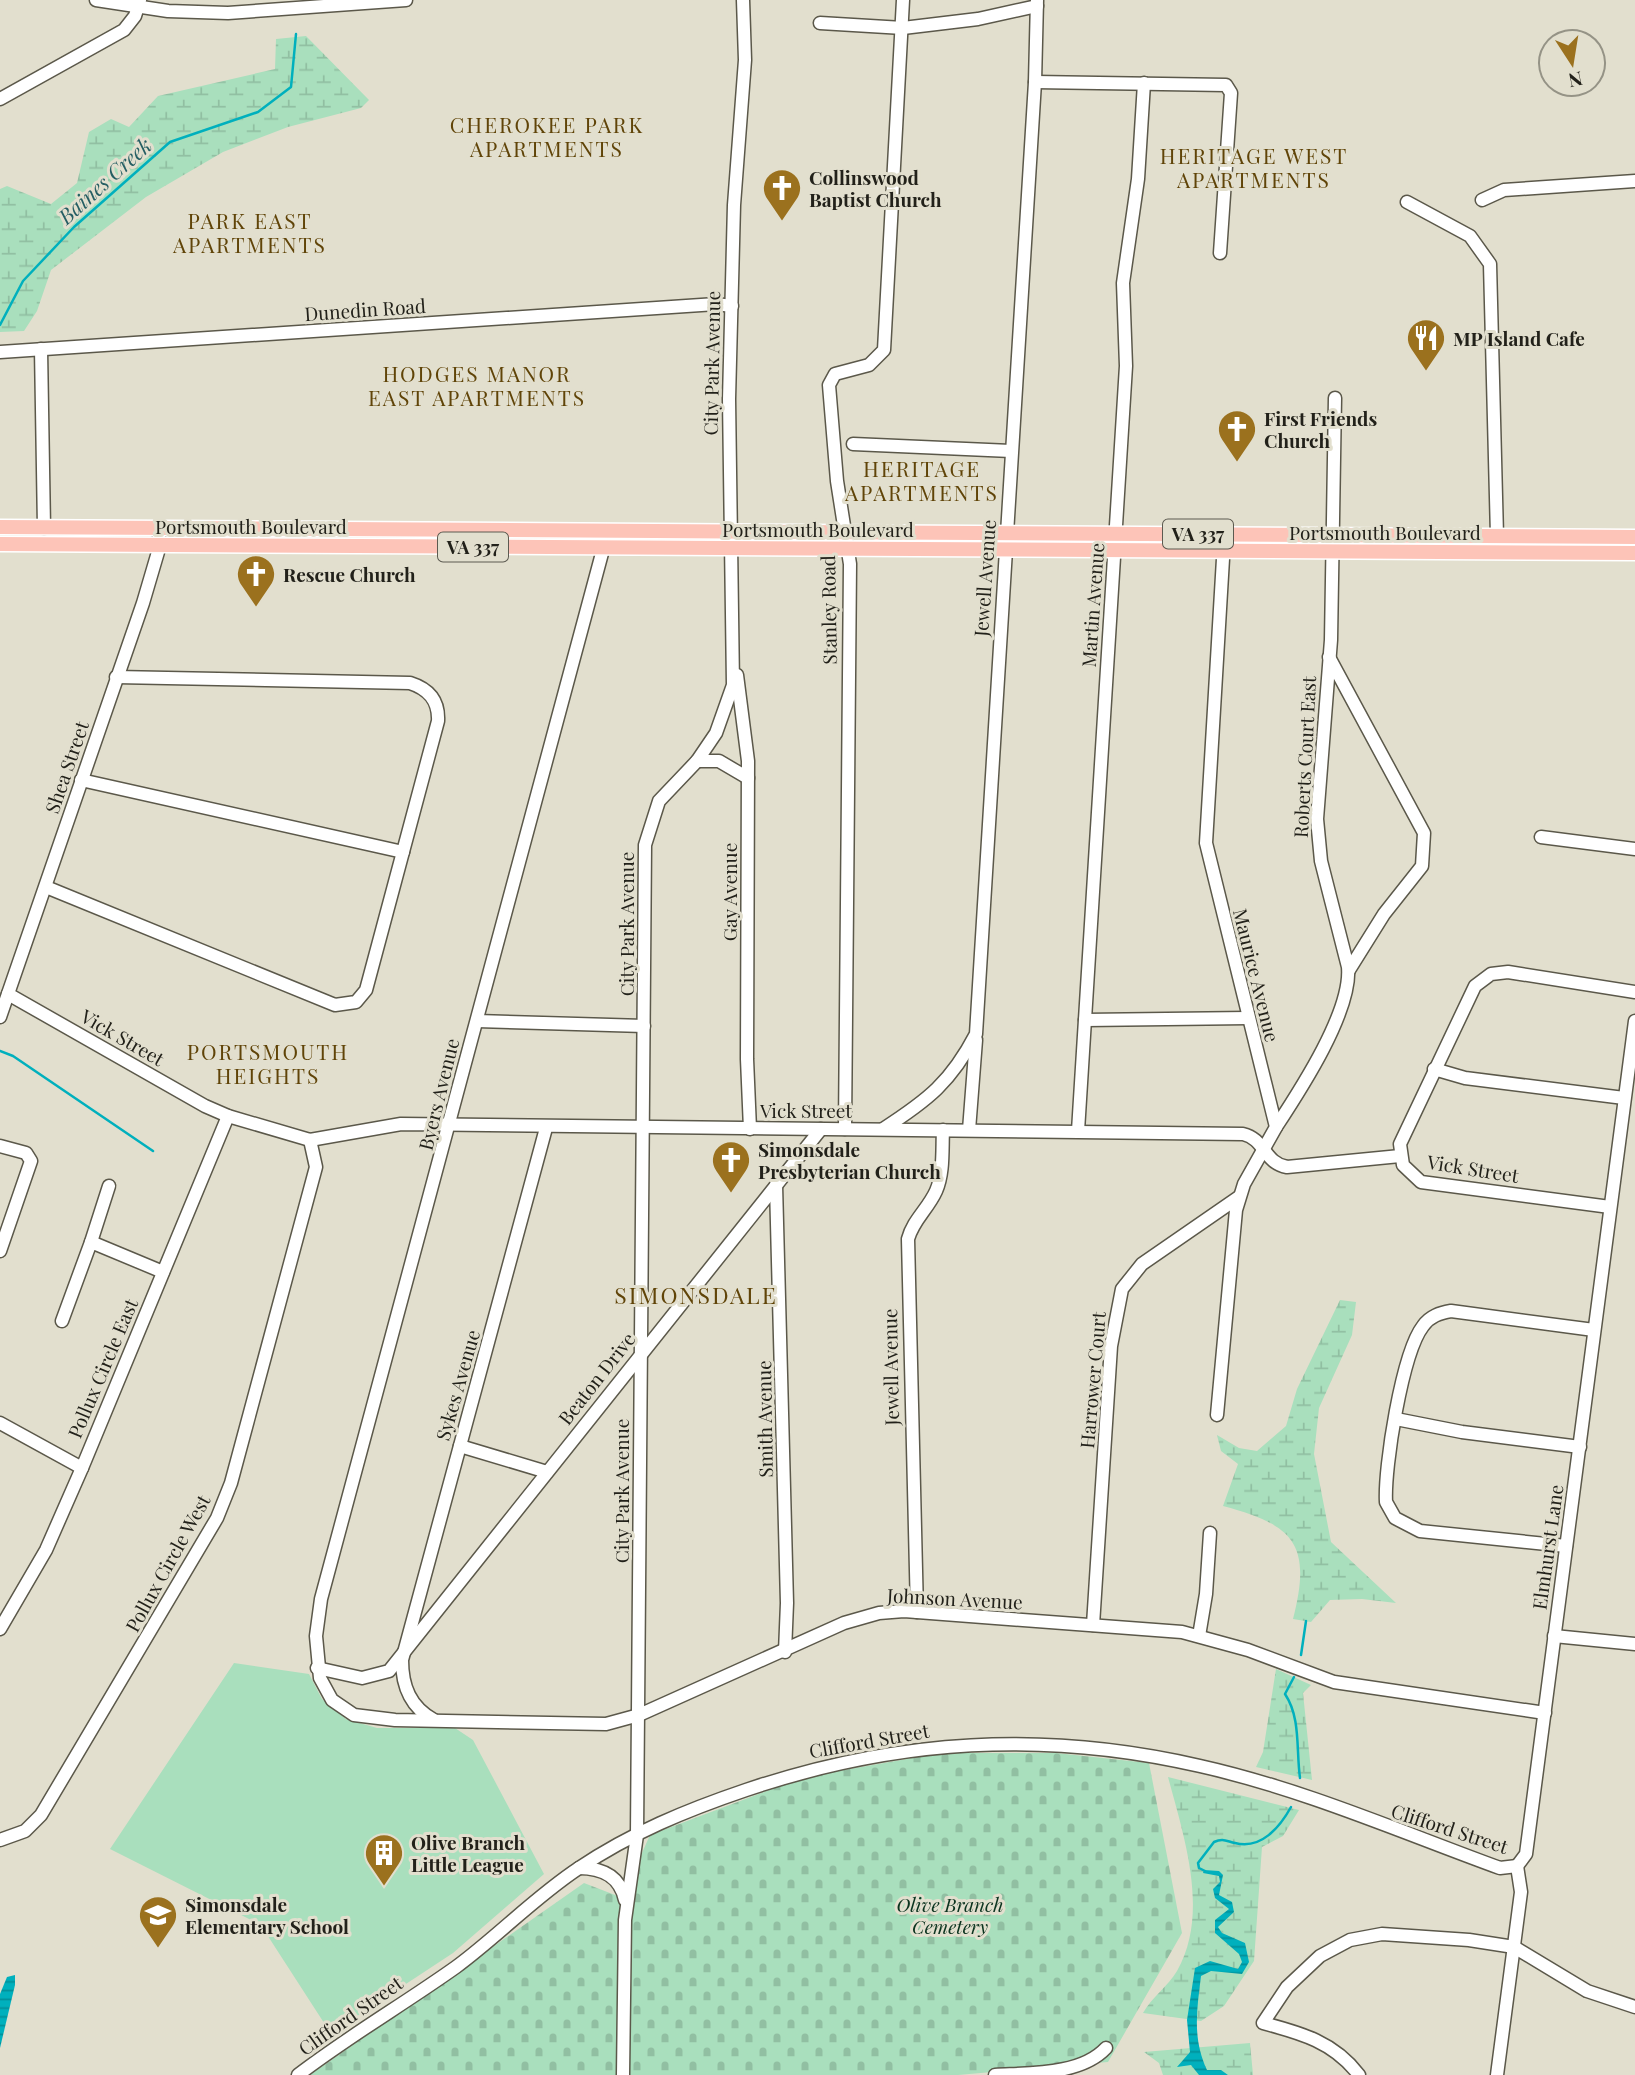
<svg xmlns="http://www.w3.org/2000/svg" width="1635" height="2075" viewBox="0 0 1635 2075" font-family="'Playfair Display',serif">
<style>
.green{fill:#a9dfbd}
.wetland{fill:url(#wetland-marsh)}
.cemetery{fill:url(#cemetery-stones)}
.water{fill:url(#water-rules)}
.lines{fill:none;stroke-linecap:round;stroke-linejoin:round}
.stream{stroke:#00b0bd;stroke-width:2.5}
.minor-casing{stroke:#5b584a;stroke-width:15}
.major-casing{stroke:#fff;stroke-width:17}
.minor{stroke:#fff;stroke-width:12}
.major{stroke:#fdc4b8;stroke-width:14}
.labels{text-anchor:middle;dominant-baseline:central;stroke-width:6;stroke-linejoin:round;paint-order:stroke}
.shield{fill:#e2dfce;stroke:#5c5a50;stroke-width:2}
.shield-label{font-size:18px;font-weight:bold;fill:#22211a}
.poi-label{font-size:19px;font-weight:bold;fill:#22211a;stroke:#e2dfce;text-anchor:start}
.street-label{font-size:19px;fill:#22211a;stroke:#e2dfce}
.park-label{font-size:19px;font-style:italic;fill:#0b341f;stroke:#e2dfce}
.neighbourhood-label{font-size:21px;letter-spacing:2px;fill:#604408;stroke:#e2dfce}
.water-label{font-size:21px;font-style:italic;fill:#255e63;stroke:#e2dfce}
.quarter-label{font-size:23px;letter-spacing:2px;fill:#604408;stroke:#e2dfce}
</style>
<defs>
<pattern id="wetland-marsh" width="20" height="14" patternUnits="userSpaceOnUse" patternTransform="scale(1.75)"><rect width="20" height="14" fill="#a9dfbd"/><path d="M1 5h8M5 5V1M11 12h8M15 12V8" fill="none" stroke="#91bfa2"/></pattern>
<pattern id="cemetery-stones" width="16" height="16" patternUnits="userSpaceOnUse" patternTransform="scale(1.75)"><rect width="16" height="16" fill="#a9dfbd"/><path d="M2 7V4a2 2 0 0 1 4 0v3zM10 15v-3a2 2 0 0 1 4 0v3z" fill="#91bfa2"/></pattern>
<pattern id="water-rules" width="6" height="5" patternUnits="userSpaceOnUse" patternTransform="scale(1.75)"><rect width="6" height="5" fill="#00b0bd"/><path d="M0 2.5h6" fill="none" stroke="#028f99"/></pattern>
</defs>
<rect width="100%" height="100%" fill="#e2dfce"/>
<polygon class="green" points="234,1663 309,1674 322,1699 346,1719 377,1728 455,1728 473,1740 544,1874 453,1953 336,2030 326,2026 264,1930 255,1922 110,1849"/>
<g class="wetland">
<polygon points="306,36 369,100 361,108 288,127 223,152 146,197 51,270 37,311 24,331 0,332 0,189 7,186 51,204 77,183 89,132 111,119 129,127 158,96 275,69 276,39"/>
<path d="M1340,1300l16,2 -4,33 -33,73 -5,46 17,88 65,61 -34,-4 -32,1 -19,22 -18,-3c19,-74 2,-94 -70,-113l15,-42 -17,-13 -4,-16 22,13 18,3 29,-25 11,-37z"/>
<polygon points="1276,1669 1311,1685 1303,1693 1312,1780 1256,1767 1263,1752"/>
<path d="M1168,1777l131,33 -16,26 -21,11 -8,114 -30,45 -23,15 -58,-8c9,-16 25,-27 34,-42 33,-58 7,-134 -9,-194z"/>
<polygon points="1250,2043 1253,2075 1163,2075 1159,2063 1144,2052"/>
</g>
<polygon class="cemetery" points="941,1753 1056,1753 1149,1763 1182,1933 1108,2062 958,2075 310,2075 584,1883 628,1900 629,1882 650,1835 804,1777"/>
<g class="water">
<path d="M1204,1870l15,1 4,4 -4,20 13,7 2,10 -16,15 4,6 23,10 4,19 -7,12 -31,-3 -10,5c-4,33 -9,62 6,94h14l7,5h-29l-8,-10 -14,2 13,-15 -3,-32 8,-52 15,-7 28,8 4,-7 -3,-8 -24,-21v-13l14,-11 -14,-11 -2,-9 7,-7 -1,-6 -16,-3z"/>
<polygon points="15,1975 15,1985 0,2048 0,1994 7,1977"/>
</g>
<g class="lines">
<g class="stream">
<polyline points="0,325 23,281 74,227 170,142 258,112 291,87 296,34"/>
<polyline points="0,1051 13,1056 153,1151"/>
<polyline points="1301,1655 1306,1621"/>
<path d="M1294,1677l-9,17c16,24 11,55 15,84"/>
<path d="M1205,1871l-6,-3 -1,-5 16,-21c9,-4 12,-1 21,1 26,7 45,-16 56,-36"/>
</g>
<g class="minor-casing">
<g id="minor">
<polyline points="96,0 168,11 228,13 406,0"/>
<polyline points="820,23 903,28 978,19 1037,6"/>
<polyline points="1035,82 1226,85 1231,93 1220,253"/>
<polyline points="0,99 124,30 135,16 140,0"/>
<polyline points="1482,200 1504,190 1635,181"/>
<polyline points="1407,202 1470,236 1490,264 1497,536 1500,545"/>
<polyline points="41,349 44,528"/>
<polyline points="0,352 716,304 732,306"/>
<polyline points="853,444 1011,451"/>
<polyline points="608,531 321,1599 316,1636 320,1678 332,1700 354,1715 395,1720 606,1724 639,1715 844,1623 879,1613 904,1611 1182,1632 1248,1650 1334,1682 1545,1713"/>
<polyline points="1329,657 1424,833 1422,866 1384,914 1349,970"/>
<polyline points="737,675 748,761 747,1059 750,1129"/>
<polyline points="697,761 719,761 748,778"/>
<polyline points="81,780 403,852"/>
<polyline points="1541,837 1635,849"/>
<path d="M46,887l289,118 21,-3 10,-12 72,-269c1,-20 -9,-32 -28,-38l-294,-6"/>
<path d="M8,994l197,112 23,10 82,24 91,-16 842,10c22,5 21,29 44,33l113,-11"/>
<polyline points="0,1017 143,603 158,552 159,535"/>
<polyline points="1085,1020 1248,1018"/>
<polyline points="477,1021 644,1026"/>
<polyline points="1434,1069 1465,1078 1624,1098"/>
<path d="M1276,1127c25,-38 76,-116 72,-160l-27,-106 -4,-42 14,-179 4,-242"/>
<polyline points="845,1129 850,564 837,481 829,385 835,374 869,365 884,350 903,0"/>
<path d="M883,1129c45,-29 68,-47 93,-95l59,-952 2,-82"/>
<polyline points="969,1130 976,1040"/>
<polyline points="1078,1131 1126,366 1123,283 1138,179 1144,83"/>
<polyline points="0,1146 26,1153 31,1161 0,1251"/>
<polyline points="776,1185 787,1603 785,1652"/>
<polyline points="1610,1207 1421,1182 1403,1165 1400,1144 1475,986 1491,974 1508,972 1635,992"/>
<polyline points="91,1242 109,1186"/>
<polyline points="62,1321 91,1242 163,1272"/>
<polyline points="1217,1415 1236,1210 1244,1184 1276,1127 1206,843 1224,542"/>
<polyline points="1396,1419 1462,1432 1580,1447"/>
<polyline points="0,1423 82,1468"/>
<polyline points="460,1446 547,1472"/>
<path d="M1566,1546l-146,-15 -25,-13 -9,-16c-2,-34 16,-149 37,-176 7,-10 17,-13 28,-15l143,19"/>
<path d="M917,1612l-9,-373c5,-19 20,-30 28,-48 8,-18 6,-41 7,-61"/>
<polyline points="1093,1625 1111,1346 1122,1289 1142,1264 1239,1197"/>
<polyline points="0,1629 46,1550 82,1468 228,1116"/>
<polyline points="1199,1636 1206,1594 1210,1533"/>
<polyline points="1554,1636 1635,1644"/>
<polyline points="317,1668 362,1678 389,1671 821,1129"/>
<path d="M434,1720c-24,-13 -32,-34 -32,-60l144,-532"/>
<polyline points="0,1840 25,1831 41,1815 217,1518 231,1483 316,1167 310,1140"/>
<polyline points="1517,1866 1526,1854 1635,1021"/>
<path d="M579,1868c23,0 41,8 46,32"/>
<path d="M298,2075c51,-39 106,-71 158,-108 42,-31 79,-70 123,-99 52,-35 108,-58 167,-78 151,-51 298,-60 454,-24 103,23 201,66 300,102l17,-2"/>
<polyline points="623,2075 625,1920 637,1835 645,845 659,801 697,761 716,733 733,685 729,399 734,205 745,60 743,0"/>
<path d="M995,2075c35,-2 86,0 111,-27"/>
<path d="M1359,2075c-25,-33 -58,-42 -96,-52l24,-36 33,-31 30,-16 32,-6 87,6 45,7 73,44 48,16"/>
<polyline points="1497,2075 1521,1892 1517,1866"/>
</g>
</g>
<g class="major-casing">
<g id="major">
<polyline points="0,527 1635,537"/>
<polyline points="0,544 1635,553"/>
</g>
</g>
<use href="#minor" class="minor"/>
<use href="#major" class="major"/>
</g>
<defs>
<g id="church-pin" transform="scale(2.0125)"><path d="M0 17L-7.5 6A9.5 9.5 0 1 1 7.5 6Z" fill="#9b711e" stroke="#e2dfce"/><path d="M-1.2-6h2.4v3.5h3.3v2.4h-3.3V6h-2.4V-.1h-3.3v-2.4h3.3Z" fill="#fff"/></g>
<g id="restaurant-pin" transform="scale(2.0125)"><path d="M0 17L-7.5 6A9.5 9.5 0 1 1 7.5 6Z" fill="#9b711e" stroke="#e2dfce"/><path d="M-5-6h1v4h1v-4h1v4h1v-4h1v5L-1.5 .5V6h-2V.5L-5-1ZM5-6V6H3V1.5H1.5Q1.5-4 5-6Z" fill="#fff"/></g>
<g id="building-pin" transform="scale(2.0125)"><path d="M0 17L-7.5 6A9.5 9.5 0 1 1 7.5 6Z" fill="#9b711e" stroke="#e2dfce"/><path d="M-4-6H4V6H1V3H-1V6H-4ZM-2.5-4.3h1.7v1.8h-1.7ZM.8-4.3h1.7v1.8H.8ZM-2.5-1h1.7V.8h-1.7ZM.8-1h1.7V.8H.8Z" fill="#fff"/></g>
<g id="school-pin" transform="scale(2.0125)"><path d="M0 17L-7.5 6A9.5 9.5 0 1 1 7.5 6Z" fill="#9b711e" stroke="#e2dfce"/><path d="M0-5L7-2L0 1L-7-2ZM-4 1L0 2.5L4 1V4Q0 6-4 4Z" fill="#fff"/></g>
</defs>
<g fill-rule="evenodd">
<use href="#church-pin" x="782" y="188"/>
<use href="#restaurant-pin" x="1426" y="338"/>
<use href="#church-pin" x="1237" y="429"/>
<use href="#church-pin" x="256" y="574"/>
<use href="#church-pin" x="731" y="1160"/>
<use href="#building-pin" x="384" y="1853"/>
<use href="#school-pin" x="158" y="1915"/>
</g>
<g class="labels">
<g class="shield">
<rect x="1163" y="519.5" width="70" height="29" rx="5"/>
<rect x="438" y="532.5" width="70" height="29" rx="5"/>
</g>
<g class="shield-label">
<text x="1198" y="534">VA 337</text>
<text x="473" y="547">VA 337</text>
</g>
<g class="poi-label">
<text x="809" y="177">Collinswood<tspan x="809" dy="22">Baptist Church</tspan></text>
<text x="1453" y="338">MP Island Cafe</text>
<text x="1264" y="418">First Friends<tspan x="1264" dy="22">Church</tspan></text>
<text x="283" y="574">Rescue Church</text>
<text x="758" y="1149">Simonsdale<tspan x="758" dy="22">Presbyterian Church</tspan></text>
<text x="411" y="1842">Olive Branch<tspan x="411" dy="22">Little League</tspan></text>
<text x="185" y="1904">Simonsdale<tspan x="185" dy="22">Elementary School</tspan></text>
</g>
<g class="street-label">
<text transform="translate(365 309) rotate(-4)">Dunedin Road</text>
<text transform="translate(711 363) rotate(-89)">City Park Avenue</text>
<text x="251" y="526">Portsmouth Boulevard</text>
<text x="818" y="529">Portsmouth Boulevard</text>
<text x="1385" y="532">Portsmouth Boulevard</text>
<text transform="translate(984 578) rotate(-86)">Jewell Avenue</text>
<text transform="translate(1092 605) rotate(-86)">Martin Avenue</text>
<text transform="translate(828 610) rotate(-91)">Stanley Road</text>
<text transform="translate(1304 757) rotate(-87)">Roberts Court East</text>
<text transform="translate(66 767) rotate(-71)">Shea Street</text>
<text transform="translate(729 892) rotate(-90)">Gay Avenue</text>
<text transform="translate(626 924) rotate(-90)">City Park Avenue</text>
<text transform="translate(1257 975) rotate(76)">Maurice Avenue</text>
<text transform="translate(123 1037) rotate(30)">Vick Street</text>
<text transform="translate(438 1094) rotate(-76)">Byers Avenue</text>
<text x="806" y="1110">Vick Street</text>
<text transform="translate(1473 1168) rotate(9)">Vick Street</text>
<text transform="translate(890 1367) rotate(-91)">Jewell Avenue</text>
<text transform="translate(102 1368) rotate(-67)">Pollux Circle East</text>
<text transform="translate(596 1378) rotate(-52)">Beaton Drive</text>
<text transform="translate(1092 1380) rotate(-85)">Harrower Court</text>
<text transform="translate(457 1385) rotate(-74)">Sykes Avenue</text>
<text transform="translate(764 1419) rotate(-91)">Smith Avenue</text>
<text transform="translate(621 1491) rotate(-90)">City Park Avenue</text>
<text transform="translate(1547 1547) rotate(-82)">Elmhurst Lane</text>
<text transform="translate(167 1563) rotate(-61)">Pollux Circle West</text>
<text transform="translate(955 1598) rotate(3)">Johnson Avenue</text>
<text transform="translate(869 1740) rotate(-10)">Clifford Street</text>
<text transform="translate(1450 1828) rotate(18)">Clifford Street</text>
<text transform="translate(350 2015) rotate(-35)">Clifford Street</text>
</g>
<g class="park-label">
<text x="950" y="1904">Olive Branch<tspan x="950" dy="22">Cemetery</tspan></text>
</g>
<g class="neighbourhood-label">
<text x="547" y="124">CHEROKEE PARK<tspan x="547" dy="24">APARTMENTS</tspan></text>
<text x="1254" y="155">HERITAGE WEST<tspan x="1254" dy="24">APARTMENTS</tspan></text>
<text x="250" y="220">PARK EAST<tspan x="250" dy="24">APARTMENTS</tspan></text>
<text x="477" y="373">HODGES MANOR<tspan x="477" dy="24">EAST APARTMENTS</tspan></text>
<text x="922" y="468">HERITAGE<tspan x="922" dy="24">APARTMENTS</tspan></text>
<text x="268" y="1051">PORTSMOUTH<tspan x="268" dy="24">HEIGHTS</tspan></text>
</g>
<g class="water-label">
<text transform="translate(104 180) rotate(-42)">Baines Creek</text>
</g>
<g class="quarter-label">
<text x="696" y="1294">SIMONSDALE</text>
</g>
</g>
<g transform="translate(1572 63) rotate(168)"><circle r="33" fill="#e2dfce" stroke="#959386" stroke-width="2"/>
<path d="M0-5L12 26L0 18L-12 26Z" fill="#9b711e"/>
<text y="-10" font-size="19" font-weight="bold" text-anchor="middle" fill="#22211a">N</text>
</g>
</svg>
